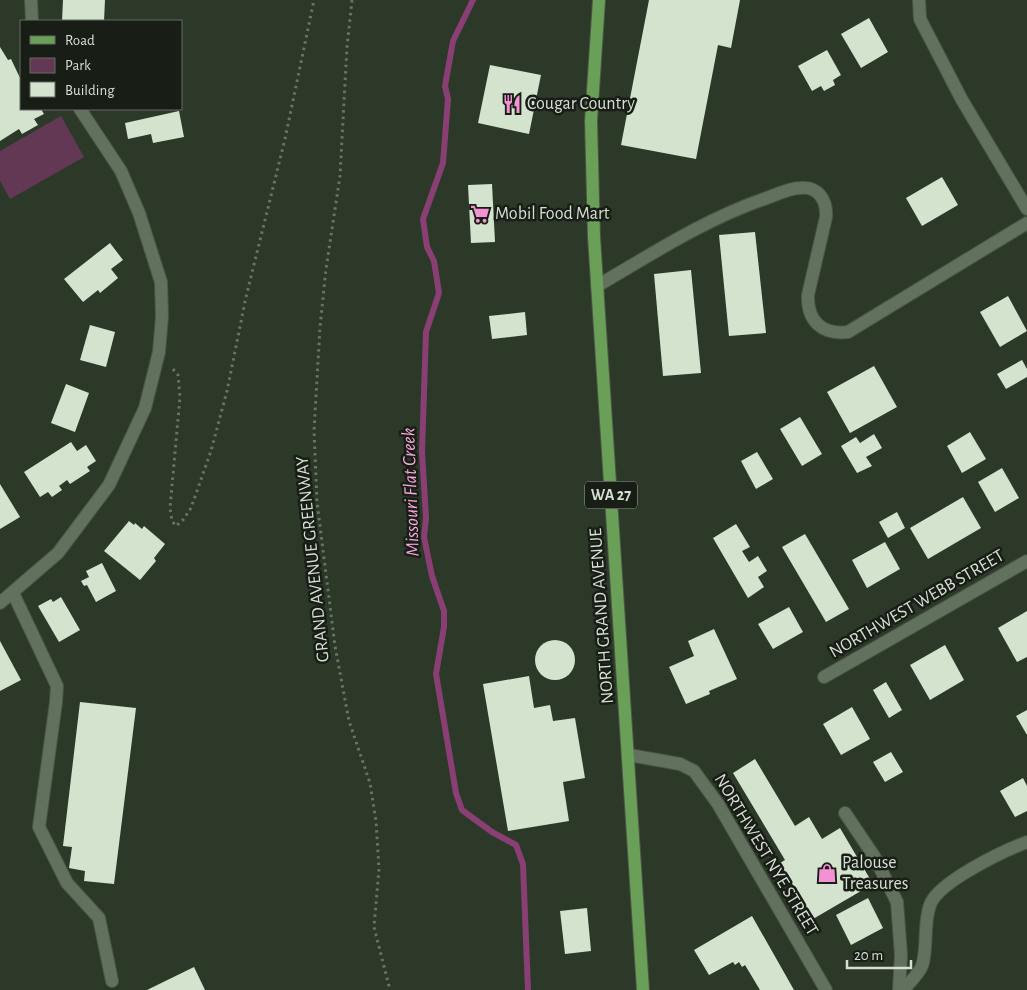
<svg xmlns="http://www.w3.org/2000/svg" width="1027" height="990" viewBox="0 0 1027 990" font-family="'Alegreya Sans',sans-serif">
<style>
.green{fill:#633855}
.lines{fill:none;stroke-linecap:round;stroke-linejoin:round}
.stream{stroke:#893f73;stroke-width:6}
.building{fill:#d3e3cd}
.lane-casing{stroke:#4b5547;stroke-width:14}
.street-casing{stroke:#4b5547;stroke-width:14}
.primary-casing{stroke:#4b5547;stroke-width:14}
.path{stroke:#687465;stroke-width:3;stroke-dasharray:2.5 4;stroke-linecap:butt}
.lane{stroke:#62715e;stroke-width:12}
.street{stroke:#62715e;stroke-width:12}
.primary{stroke:#699f56;stroke-width:12}
.labels{text-anchor:middle;dominant-baseline:central;stroke-width:5;stroke-linejoin:round;paint-order:stroke}
.shield{fill:#181e16;stroke:#9ea59b;stroke-width:1}
.shield-label{font-size:16px;font-weight:bold;fill:#d7dfd4}
.poi-label{font-size:18px;fill:#d7dfd4;stroke:#181e16;text-anchor:start}
.street-label{font-size:18px;fill:#d7dfd4;stroke:#181e16}
.water-label{font-size:19px;font-style:italic;fill:#faa7de;stroke:#181e16}
</style>
<rect width="100%" height="100%" fill="#2c3928"/>
<polygon class="green" points="61,116 84,157 10,199 0,181 0,151"/>
<g class="lines">
<polyline class="stream" points="473,0 453,41 445,86 448,99 443,163 423,219 427,247 434,261 439,293 426,332 422,452 426,518 424,537 432,576 444,611 444,627 436,674 456,793 462,810 492,832 516,845 523,864 528,990"/>
</g>
<g class="building">
<polygon points="63,0 105,0 104,21 62,21"/>
<polygon points="649,0 740,0 731,48 718,45 696,159 621,145"/>
<polygon points="869,18 888,52 861,68 841,34"/>
<polygon points="0,47 8,60 11,59 21,80 21,109 41,109 44,114 34,119 38,125 22,134 19,129 0,141"/>
<polygon points="827,50 841,75 833,80 835,85 824,91 821,86 812,91 798,66"/>
<polygon points="490,65 541,75 529,134 478,123"/>
<polygon points="179,111 184,137 153,143 151,134 128,139 125,123"/>
<polygon points="942,177 958,205 922,226 906,198"/>
<polygon points="492,184 495,242 471,243 468,185"/>
<polygon points="755,232 766,333 729,336 719,235"/>
<polygon points="110,243 123,260 111,269 118,278 100,293 98,290 83,302 64,279"/>
<polygon points="691,270 701,373 663,376 654,274"/>
<polygon points="1008,296 1027,331 1000,347 980,312"/>
<polygon points="525,312 527,335 492,339 489,316"/>
<polygon points="90,325 115,332 106,367 80,360"/>
<polygon points="1022,360 1027,369 1027,377 1006,389 997,374"/>
<polygon points="874,366 897,407 850,433 827,392"/>
<polygon points="66,384 89,393 75,432 51,423"/>
<polygon points="800,417 822,454 802,466 780,429"/>
<polygon points="970,432 986,459 962,473 947,446"/>
<polygon points="874,434 882,448 866,457 872,466 857,473 841,446 856,437 860,443"/>
<polygon points="71,442 77,451 86,445 96,461 87,467 90,471 70,484 67,480 59,486 62,490 52,497 48,492 40,497 24,472"/>
<polygon points="757,452 773,479 756,489 741,461"/>
<polygon points="1002,468 1019,498 995,512 978,482"/>
<polygon points="0,484 20,517 0,529"/>
<polygon points="963,497 981,528 928,559 910,528"/>
<polygon points="897,512 905,528 888,538 879,522"/>
<polygon points="129,521 134,525 135,523 142,529 144,526 165,544 154,558 156,561 140,580 104,551"/>
<polygon points="736,524 750,547 742,551 749,562 758,556 767,571 758,577 764,587 748,598 713,538"/>
<polygon points="805,534 849,609 826,622 782,547"/>
<polygon points="885,542 900,569 867,588 852,560"/>
<polygon points="102,563 116,591 96,602 87,585 84,586 81,581 89,577 86,571"/>
<polygon points="61,597 80,630 59,642 38,606 51,599 53,602"/>
<polygon points="789,607 803,632 773,649 758,624"/>
<polygon points="1027,611 1027,657 1017,662 998,628"/>
<polygon points="714,629 737,679 709,691 710,694 686,704 669,667 694,656 688,641"/>
<circle cx="555" cy="660" r="20"/>
<polygon points="0,641 21,680 0,691"/>
<polygon points="945,645 964,680 930,700 910,665"/>
<polygon points="529,676 534,708 550,705 553,721 575,718 585,778 563,782 569,821 508,831 483,684"/>
<polygon points="886,682 902,710 889,718 873,690"/>
<polygon points="80,702 136,708 114,884 84,881 85,871 69,868 72,847 63,846"/>
<polygon points="852,707 870,739 841,755 823,724"/>
<polygon points="1027,710 1027,735 1016,716"/>
<polygon points="891,752 903,772 885,782 873,762"/>
<polygon points="755,759 795,826 809,817 822,839 840,828 873,884 813,919 780,863 785,860 733,773"/>
<polygon points="1023,778 1027,786 1027,811 1015,817 1000,791"/>
<polygon points="868,898 883,928 851,945 836,915"/>
<polygon points="587,908 591,951 565,954 560,911"/>
<polygon points="752,916 794,990 760,990 745,965 742,967 739,962 735,965 733,962 709,975 694,950"/>
<polygon points="194,967 205,990 147,990"/>
</g>
<g class="lines">
<g class="lane-casing">
<g id="lane">
<path d="M597,286c55,-32 110,-68 170,-88 10,-4 23,-10 33,-10 19,-2 27,13 26,29l-18,78c-1,26 14,40 40,37"/>
<polyline points="13,593 57,686 56,702 39,827 67,883 99,918 112,981"/>
<polyline points="845,813 874,856 897,902 901,955 899,990"/>
<path d="M903,990c6,-7 15,-15 19,-24 6,-18 1,-42 8,-61 8,-23 73,-54 97,-63"/>
</g>
</g>
<g class="street-casing">
<g id="street">
<polyline points="31,0 32,21"/>
<polyline points="919,0 920,19 962,100 1027,209"/>
<polyline points="848,332 1027,223"/>
<polyline points="0,603 58,553 109,485 145,408 159,352 162,316 161,282 139,213 121,171 80,109"/>
<polyline points="824,677 1027,561"/>
<polyline points="629,755 680,764 694,771 718,804 826,990"/>
</g>
</g>
<g class="primary-casing">
<polyline id="primary" points="599,0 591,121 594,237 643,990"/>
</g>
<g class="path">
<polyline points="352,0 347,47 340,176 326,269 320,327 314,431 317,502 335,646 349,721 370,783 376,821 379,869 374,927 390,990"/>
<polyline points="173,369 178,375 180,397 170,508 172,521 176,526 183,520 191,508 211,451 227,391 246,297 285,139 314,0"/>
</g>
<use href="#lane" class="lane"/>
<use href="#street" class="street"/>
<use href="#primary" class="primary"/>
</g>
<defs>
<g id="restaurant-bare" transform="scale(1.5)"><path d="M-5-6h1v4h1v-4h1v4h1v-4h1v5L-1.5 .5V6h-2V.5L-5-1ZM5-6V6H3V1.5H1.5Q1.5-4 5-6Z" fill="#f491d4" stroke="#181e16" stroke-width="2.5" paint-order="stroke"/></g>
<g id="supermarket-bare" transform="scale(1.5)"><path d="M-6-5.5h2.5l.6 2H6L4.5 2H-2.5L-4.4-4H-6ZM-1.5 3.2a1.3 1.3 0 1 0 .1 0ZM3 3.2a1.3 1.3 0 1 0 .1 0Z" fill="#f491d4" stroke="#181e16" stroke-width="2.5" paint-order="stroke"/></g>
<g id="shop-bare" transform="scale(1.5)"><path d="M-5-2.5h2.3a2.7 3.5 0 0 1 5.4 0H5L5.5 6h-11ZM-1.5-2.5h3a1.5 2.3 0 0 0-3 0Z" fill="#f491d4" stroke="#181e16" stroke-width="2.5" paint-order="stroke"/></g>
</defs>
<g fill-rule="evenodd">
<use href="#restaurant-bare" x="512" y="104"/>
<use href="#supermarket-bare" x="480" y="214"/>
<use href="#shop-bare" x="827" y="873"/>
</g>
<g class="labels">
<rect class="shield" x="585" y="481.5" width="52" height="27" rx="4"/>
<g class="shield-label">
<text x="611" y="495">WA 27</text>
</g>
<g class="poi-label">
<text x="527" y="104">Cougar Country</text>
<text x="495" y="214">Mobil Food Mart</text>
<text x="842" y="863">Palouse<tspan x="842" dy="21">Treasures</tspan></text>
</g>
<g class="street-label">
<text transform="translate(313 559) rotate(-96)">GRAND AVENUE GREENWAY</text>
<text transform="translate(917 604) rotate(-30)">NORTHWEST WEBB STREET</text>
<text transform="translate(602 616) rotate(-94)">NORTH GRAND AVENUE</text>
<text transform="translate(766 855) rotate(59)">NORTHWEST NYE STREET</text>
</g>
<g class="water-label">
<text transform="translate(411 492) rotate(-92)">Missouri Flat Creek</text>
</g>
</g>
<rect x="20" y="20" width="162" height="90" fill="#181e16" stroke="#646b62"/>
<rect x="30" y="36" width="25" height="8" fill="#699f56" stroke="#646b62"/>
<text x="65" y="45" font-size="15" fill="#d7dfd4">Road</text>
<rect x="30" y="58" width="25" height="15" fill="#633855" stroke="#646b62"/>
<text x="65" y="70" font-size="15" fill="#d7dfd4">Park</text>
<rect x="30" y="82" width="25" height="15" fill="#d3e3cd" stroke="#646b62"/>
<text x="65" y="95" font-size="15" fill="#d7dfd4">Building</text>
<path d="M847 960v8h64v-8" fill="none" stroke="#d7dfd4" stroke-width="2.5"/>
<text x="854" y="960" font-size="15" fill="#d7dfd4" stroke="#181e16" stroke-width="4" paint-order="stroke">20 m</text>
</svg>
